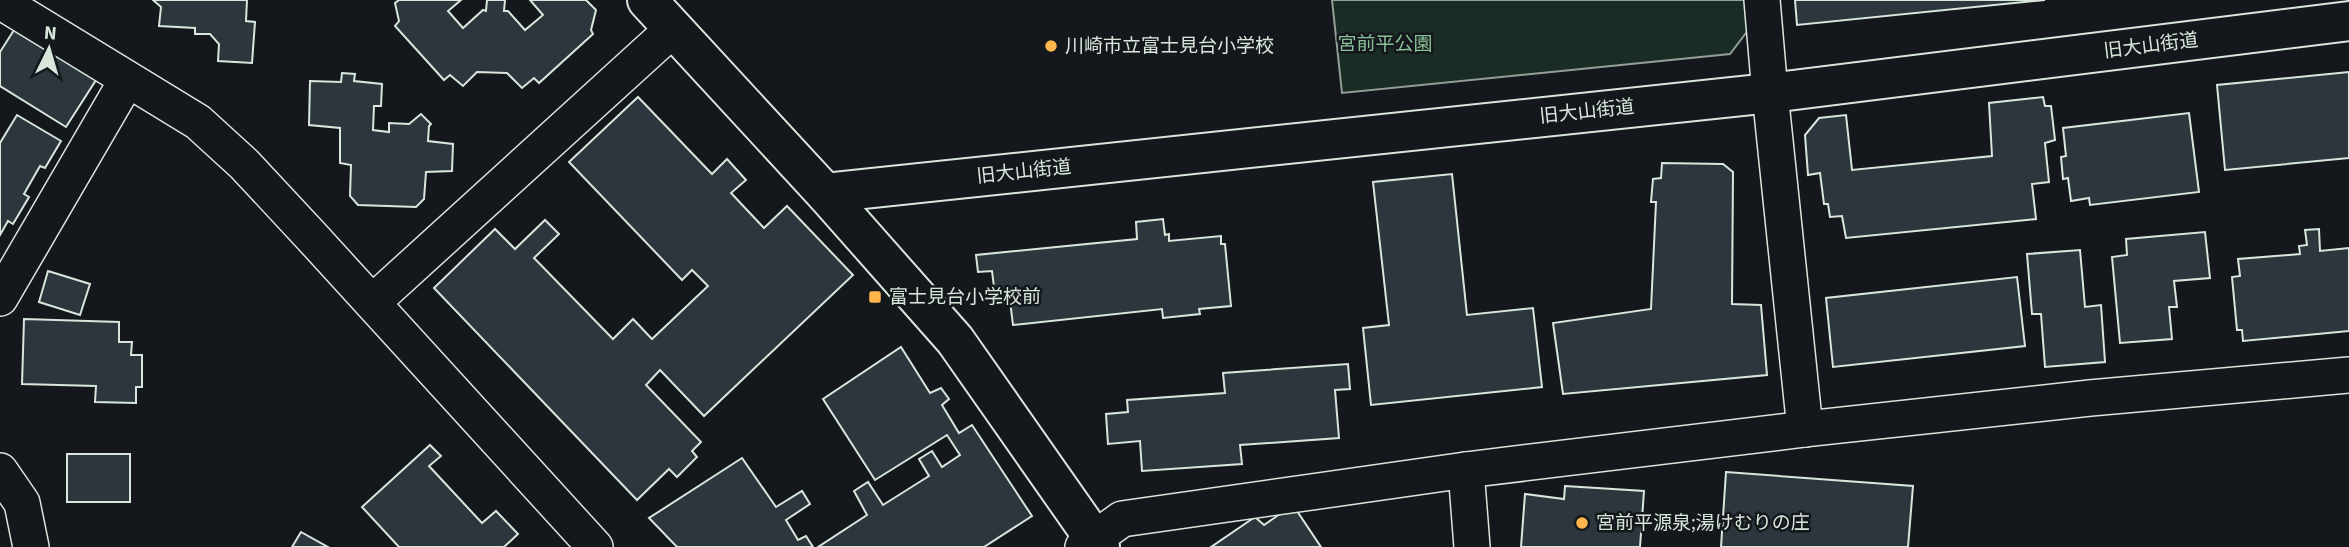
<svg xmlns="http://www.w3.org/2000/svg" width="2349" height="547" viewBox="0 0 2349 547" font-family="'Source Sans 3','Noto Sans JP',sans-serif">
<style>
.green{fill:#1a2d24;stroke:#939e99;stroke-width:2}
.building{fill:#2c363c;stroke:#d8e6dc;stroke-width:2}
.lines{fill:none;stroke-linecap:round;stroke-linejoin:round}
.minor-casing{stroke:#d8e6dc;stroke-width:38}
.tertiary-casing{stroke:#d8e6dc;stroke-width:42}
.minor{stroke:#14181c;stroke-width:35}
.tertiary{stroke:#14181c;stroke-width:38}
.poi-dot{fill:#ffb74d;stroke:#14181c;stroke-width:2.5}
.labels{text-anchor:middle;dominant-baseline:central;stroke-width:5;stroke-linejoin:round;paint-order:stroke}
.park-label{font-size:19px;fill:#8ac095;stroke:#14181c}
.poi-label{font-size:19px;fill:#d8e6dc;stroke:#14181c;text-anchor:start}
.street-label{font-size:19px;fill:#d8e6dc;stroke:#14181c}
</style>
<rect width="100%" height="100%" fill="#14181c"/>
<polygon class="green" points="1332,0 1746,0 1749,29 1730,54 1342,93"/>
<g class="building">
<polygon points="153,0 247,0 246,21 255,22 252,63 218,61 219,44 210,34 195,34 195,28 159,26 161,7"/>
<polygon points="399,0 461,0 448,11 463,28 483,10 486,11 487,0 505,0 504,11 508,11 525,30 543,15 530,0 586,0 596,10 591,30 593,34 539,83 534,78 522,88 507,73 477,72 463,86 450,75 444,80 395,26 399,21 395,3"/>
<polygon points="1795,0 2045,0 1797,25"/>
<polygon points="14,30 96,80 66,127 0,86 0,52"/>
<polygon points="2349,72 2349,158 2225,170 2217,85"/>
<polygon points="342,73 355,74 354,81 382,84 381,106 374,106 373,130 389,132 389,123 409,124 421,114 431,124 429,126 428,141 453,144 452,171 426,172 424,199 416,207 358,205 350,196 351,165 340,163 340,128 309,125 310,81 341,82"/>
<polygon points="638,97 712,174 727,159 746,180 731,193 764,228 787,206 853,275 704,416 660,370 646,385 701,442 692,451 697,457 677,477 669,469 637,500 434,288 495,229 515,249 545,220 559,234 534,258 613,339 633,319 652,339 708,286 692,270 682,280 569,162"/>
<polygon points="2043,97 2045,106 2051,106 2055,140 2045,143 2049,182 2032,184 2036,219 1846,238 1842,216 1830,217 1828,204 1824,204 1820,173 1808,175 1805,135 1819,118 1846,115 1852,170 1992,156 1989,103"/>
<polygon points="2189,113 2199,192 2090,205 2089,198 2071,201 2068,178 2063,179 2061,157 2066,156 2063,128"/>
<polygon points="17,115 61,141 45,168 40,166 24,194 29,197 13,224 8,221 0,235 0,143"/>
<polygon points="1662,163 1723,164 1733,172 1732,304 1761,305 1767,375 1563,394 1553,323 1651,309 1656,202 1651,202 1653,179 1661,178"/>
<polygon points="1452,174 1467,315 1533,308 1542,387 1371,405 1363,328 1389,325 1373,182"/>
<polygon points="1163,219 1165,235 1169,234 1169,241 1221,236 1221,244 1225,244 1231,306 1199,309 1200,314 1163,318 1162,309 1013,325 1010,301 996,303 992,271 978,272 976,255 1137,239 1136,222"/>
<polygon points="2319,229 2320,251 2349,248 2349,331 2243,341 2242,330 2237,330 2232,277 2240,276 2238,259 2300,254 2299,246 2307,245 2305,230"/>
<polygon points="2205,232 2210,278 2174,281 2177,307 2169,307 2172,339 2120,343 2112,257 2127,255 2126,239"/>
<polygon points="2080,250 2085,307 2101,305 2105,362 2045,367 2041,314 2032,314 2027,254"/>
<polygon points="48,271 90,284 80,315 39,302"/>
<polygon points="2017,277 2025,346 1833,367 1826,298"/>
<polygon points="24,319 119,322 119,342 132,342 131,355 142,355 142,387 136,387 136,403 95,402 96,386 22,384"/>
<polygon points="901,347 930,393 941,388 949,399 942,405 959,433 972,425 1032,516 984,547 818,547 867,515 854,491 868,482 883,505 929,476 919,459 932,451 942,467 960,455 947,435 875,480 823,399"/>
<polygon points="1348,364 1350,389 1335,390 1339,438 1240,445 1242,464 1142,471 1140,441 1108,444 1106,414 1128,412 1127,400 1225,393 1223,373"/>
<polygon points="430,445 441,456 429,466 482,523 496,511 518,534 504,547 399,547 362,507"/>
<rect x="67" y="454" width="63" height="48"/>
<polygon points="742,458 776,507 802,491 810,504 786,520 798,540 806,536 813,547 677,547 649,518"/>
<polygon points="1726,472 1913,486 1908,547 1721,547"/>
<polygon points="1565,486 1644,491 1640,547 1521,547 1525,494 1564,499"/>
<polygon points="1293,505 1321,547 1211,547 1255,517 1264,525"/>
<polygon points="301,532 328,547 292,547"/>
</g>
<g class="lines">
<g class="minor-casing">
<g id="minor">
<polyline points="1762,0 1770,93 1805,429"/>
<polyline points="0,1 198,122 244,164 312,237 595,547"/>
<polyline points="0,298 127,80"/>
<polyline points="373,302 673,29"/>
<polyline points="1466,470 1472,547"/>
<polyline points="0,471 22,503 31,547"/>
<polyline points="1083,547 1122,519 1466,470 1805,429 2090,398 2349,375"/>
</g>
</g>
<g class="tertiary-casing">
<g id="tertiary">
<polyline points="647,0 825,193 955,340 1100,547"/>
<polyline points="825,193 1770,93 2349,21"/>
</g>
</g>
<use href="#minor" class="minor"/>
<use href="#tertiary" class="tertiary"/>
</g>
<g class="poi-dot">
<circle cx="1051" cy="46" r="7"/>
<rect x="868" y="290" width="14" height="14" rx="3.5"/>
<circle cx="1582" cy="523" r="7"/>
</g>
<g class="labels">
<g class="park-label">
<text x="1385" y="44">宮前平公園</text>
</g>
<g class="poi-label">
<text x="1065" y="46">川崎市立富士見台小学校</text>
<text x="889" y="297">富士見台小学校前</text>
<text x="1596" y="523">宮前平源泉;湯けむりの庄</text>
</g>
<g class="street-label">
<text transform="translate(2151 46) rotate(-7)">旧大山街道</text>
<text transform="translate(1587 112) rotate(-6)">旧大山街道</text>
<text transform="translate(1024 172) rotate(-6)">旧大山街道</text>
</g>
</g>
<g transform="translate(49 49) rotate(5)" stroke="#14181c" stroke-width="5" paint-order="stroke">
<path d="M0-5L12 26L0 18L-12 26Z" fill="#d8e6dc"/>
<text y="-10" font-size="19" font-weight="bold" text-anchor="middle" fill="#d8e6dc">N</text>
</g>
</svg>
